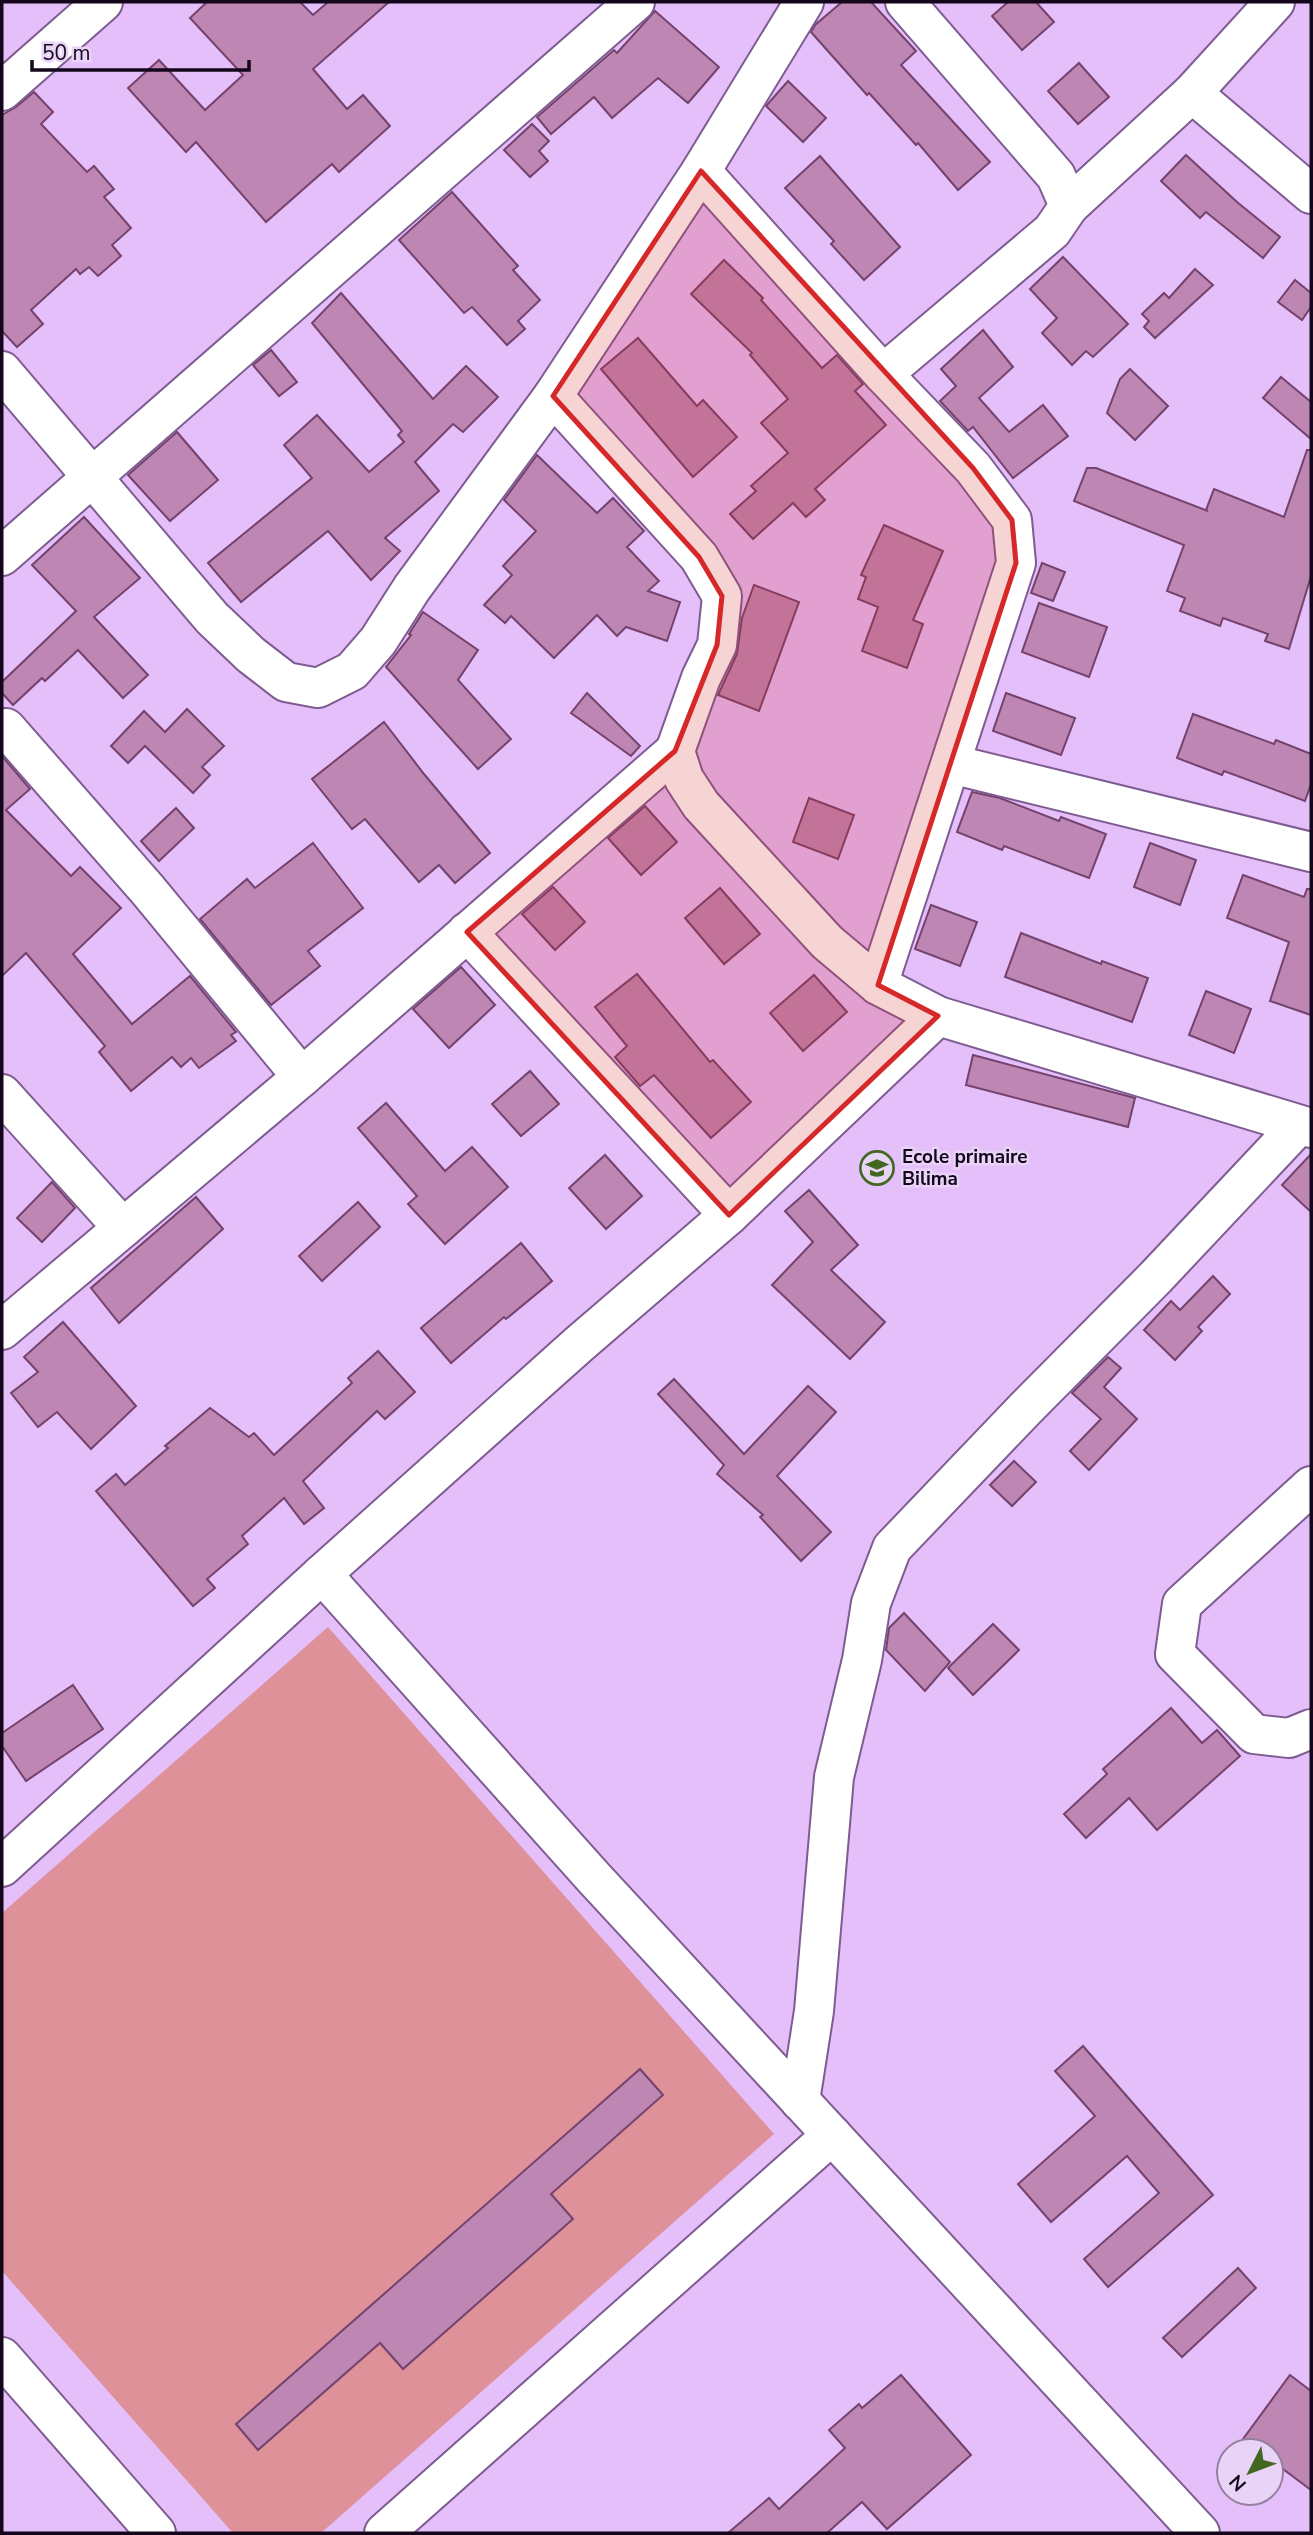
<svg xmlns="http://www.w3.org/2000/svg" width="1313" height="2535" viewBox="0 0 1313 2535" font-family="'Nunito Sans',sans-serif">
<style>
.green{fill:#de9199}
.building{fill:#bd86b3;stroke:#74426c;stroke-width:2}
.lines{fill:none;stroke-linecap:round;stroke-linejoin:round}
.minor-casing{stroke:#7e5c91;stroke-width:42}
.minor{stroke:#fff;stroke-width:38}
.marked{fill:#d62828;fill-opacity:0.2;stroke:#d62828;stroke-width:5;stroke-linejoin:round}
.labels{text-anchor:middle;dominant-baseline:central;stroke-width:5;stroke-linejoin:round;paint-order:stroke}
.poi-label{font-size:19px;font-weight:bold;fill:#14071b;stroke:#e9d3f7;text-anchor:start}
</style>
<rect width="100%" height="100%" fill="#e4bffa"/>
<polygon class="green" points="328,1627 774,2134 321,2533 233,2533 2,2271 2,1913"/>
<g class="building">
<polygon points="207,2 300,2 313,15 328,2 389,2 313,69 347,109 363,95 390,126 339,172 332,164 266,222 196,142 186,152 128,88 159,60 205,110 243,75 190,18"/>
<polygon points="842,2 871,2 916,51 901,65 990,162 958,190 918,143 916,145 869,93 867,95 811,32 815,25"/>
<polygon points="1008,2 1036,2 1054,22 1022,50 992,16"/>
<polygon points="655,11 719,67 688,103 658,78 612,118 594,97 551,134 537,117 614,50 617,53"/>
<polygon points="1079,63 1109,97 1078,124 1048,91"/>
<polygon points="788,81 826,118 803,142 766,106"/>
<polygon points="34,92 53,112 41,124 87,172 94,166 114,189 104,197 131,228 112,245 121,256 98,276 89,267 80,274 76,269 31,310 43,324 17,347 2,331 2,115 16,107"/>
<polygon points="532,124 549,141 539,151 548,161 530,177 504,150"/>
<polygon points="1186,155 1237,202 1280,237 1263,258 1206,212 1200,218 1161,181"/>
<polygon points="820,156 900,247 864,280 831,244 834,241 785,188"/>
<polygon points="452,192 518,266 513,270 540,300 518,321 525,329 507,345 472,307 464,313 399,240"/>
<polygon points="1063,257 1128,324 1093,357 1086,351 1072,365 1042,333 1057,318 1030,289"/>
<polygon points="724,260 763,298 761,300 822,368 837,355 863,384 855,391 886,425 815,489 825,500 806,517 793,503 753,539 730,514 756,491 751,486 788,453 761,423 788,399 750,355 752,353 691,294"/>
<polygon points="1195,269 1213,285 1155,338 1144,327 1149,321 1142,314 1164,293 1169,298"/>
<polygon points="1295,280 1311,293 1311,307 1302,320 1278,302"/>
<polygon points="341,293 433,399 466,366 498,397 463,432 453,424 415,462 439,491 385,538 400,551 371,580 328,531 241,602 208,563 312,478 284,445 317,415 369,472 404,442 398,435 402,431 312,323"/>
<polygon points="983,330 1013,367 979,398 1009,432 1043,405 1068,436 1013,478 973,427 968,431 940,401 956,386 941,369"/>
<polygon points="638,338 697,406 703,400 737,437 693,477 601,369"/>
<polygon points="271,350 297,382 279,396 253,365"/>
<polygon points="1130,369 1168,406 1135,440 1107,413 1120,379"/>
<polygon points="1281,377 1311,402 1311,439 1263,398"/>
<polygon points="177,432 218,480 170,521 128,475"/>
<polygon points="1307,450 1311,450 1311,576 1289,649 1265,641 1268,634 1223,618 1220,626 1180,611 1185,598 1167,591 1184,545 1074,501 1087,468 1096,468 1208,511 1206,510 1214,489 1284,517"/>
<polygon points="537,455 597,513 613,498 644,531 627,547 659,581 648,591 680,602 667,641 626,627 617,636 597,615 554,658 511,616 505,623 484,605 512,575 503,566 536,531 504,500"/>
<polygon points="84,517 140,578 94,617 148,675 123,698 78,650 45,681 42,678 13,705 2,693 2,682 76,611 32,565"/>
<polygon points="884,525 943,551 913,620 923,624 907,668 862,651 878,607 858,599 866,577 861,575"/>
<polygon points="1042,563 1065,572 1053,601 1031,593"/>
<polygon points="754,585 799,602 759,711 718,695 737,654 742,618"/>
<polygon points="1039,603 1107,627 1089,677 1022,652"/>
<polygon points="423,612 478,650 458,680 511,739 478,769 386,667 411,635 409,634"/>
<polygon points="587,693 640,746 631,756 571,713"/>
<polygon points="1006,693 1075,718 1061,755 993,731"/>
<polygon points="187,709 224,746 202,767 210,775 193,793 145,746 128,763 111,746 144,711 165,732"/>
<polygon points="1193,714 1274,744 1276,740 1311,754 1311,784 1305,801 1224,771 1222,775 1177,758"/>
<polygon points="384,722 424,774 490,853 455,883 439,865 419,882 365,819 352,829 312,779"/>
<polygon points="2,756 30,789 6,810 71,876 80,867 121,908 73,954 132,1024 190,976 236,1032 231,1035 236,1041 199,1068 191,1058 181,1067 172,1057 131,1091 99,1052 105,1046 26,953 2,976"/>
<polygon points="972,792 1000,798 1059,821 1061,817 1106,834 1089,878 1004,846 1002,850 957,832"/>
<polygon points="809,798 854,815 838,859 793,842"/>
<polygon points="645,806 677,842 641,875 608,838"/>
<polygon points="176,808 194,828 159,861 141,841"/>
<polygon points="313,843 363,908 308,951 320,966 271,1005 200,919 247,879 255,888"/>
<polygon points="1150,843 1196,860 1180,905 1134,887"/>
<polygon points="1243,875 1304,897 1307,889 1311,889 1311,1015 1270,1001 1289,942 1227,918"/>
<polygon points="553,887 585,922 555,950 522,914"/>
<polygon points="720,888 760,934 724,964 685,918"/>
<polygon points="931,905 977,922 960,966 915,949"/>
<polygon points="1021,933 1101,964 1102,961 1148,978 1132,1022 1005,977"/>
<polygon points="461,967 495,1005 449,1048 413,1009"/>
<polygon points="637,974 710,1062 713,1060 751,1102 711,1138 654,1075 640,1086 615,1057 627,1046 595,1007"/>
<polygon points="814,975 847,1012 803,1051 770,1013"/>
<polygon points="1206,991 1251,1009 1234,1053 1189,1035"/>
<polygon points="973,1055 1135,1098 1128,1127 966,1085"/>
<polygon points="530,1071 559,1104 521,1136 492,1104"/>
<polygon points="386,1103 445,1171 472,1147 508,1187 445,1244 408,1204 417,1196 358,1128"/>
<polygon points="1311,1154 1311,1212 1282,1185"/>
<polygon points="605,1155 642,1196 606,1229 569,1188"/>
<polygon points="52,1182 75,1208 42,1242 17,1218"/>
<polygon points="809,1190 858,1245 831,1270 885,1322 850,1359 772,1285 813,1242 785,1211"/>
<polygon points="196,1197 223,1229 119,1323 91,1288"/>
<polygon points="358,1202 380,1227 322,1281 299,1256"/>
<polygon points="521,1243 552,1281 506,1319 504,1317 451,1363 421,1328"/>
<polygon points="1213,1276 1230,1294 1198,1327 1202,1331 1175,1360 1144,1330 1171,1301 1180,1310"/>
<polygon points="63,1322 136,1406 91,1449 57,1412 38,1427 11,1393 38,1372 24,1357"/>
<polygon points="378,1351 415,1392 385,1419 377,1411 303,1481 324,1508 304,1524 284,1498 242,1536 248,1544 207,1579 215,1588 193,1606 96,1491 116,1474 125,1485 168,1448 165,1446 210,1408 249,1437 254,1433 274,1455 352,1383 348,1378"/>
<polygon points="1108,1357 1121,1368 1104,1387 1137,1419 1089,1470 1070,1451 1101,1419 1072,1393"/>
<polygon points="674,1379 744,1454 808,1386 836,1412 777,1476 831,1532 801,1561 760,1517 763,1515 717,1474 724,1465 658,1394"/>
<polygon points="1014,1461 1036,1482 1012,1506 990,1485"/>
<polygon points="904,1613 950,1662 925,1691 886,1650 889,1628"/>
<polygon points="993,1624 1019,1650 973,1695 948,1668"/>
<polygon points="73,1685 103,1729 26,1781 2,1746 2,1733"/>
<polygon points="1171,1708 1202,1743 1217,1730 1240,1756 1157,1830 1129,1798 1086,1838 1064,1814 1107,1774 1103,1769"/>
<polygon points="1083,2046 1213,2195 1108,2287 1084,2259 1159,2193 1127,2156 1051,2222 1018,2184 1095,2116 1055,2071"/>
<polygon points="640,2069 663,2095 551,2194 573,2219 403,2369 380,2343 258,2450 236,2424"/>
<polygon points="1238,2268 1256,2288 1182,2357 1163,2338"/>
<polygon points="901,2375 971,2455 887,2529 862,2502 827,2533 728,2533 769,2498 779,2509 845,2448 829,2430 859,2404 862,2408"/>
<polygon points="1290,2375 1311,2391 1311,2490 1271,2460 1271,2451 1258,2451 1243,2439"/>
</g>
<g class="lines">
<g class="minor-casing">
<g id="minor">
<polyline points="2,91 103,2"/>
<polyline points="1192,93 1311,194"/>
<polyline points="701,171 883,374 973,468 1012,520 1016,563 878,985"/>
<polyline points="1069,206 1192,93 1275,2"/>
<polyline points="2,371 212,618 251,655 286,682 318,688 352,671 378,641 412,588 553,396 701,171 804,2"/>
<polyline points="883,374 1052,231 1069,206 1056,176 905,2"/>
<polyline points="553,396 699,557 722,596 717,645 701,678 675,751 684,779 701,805 827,942 878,985 938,1016 1311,1128"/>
<polyline points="2,556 635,2"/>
<polyline points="6,728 147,889 302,1077"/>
<polyline points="951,764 1311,852"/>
<polyline points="467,932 729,1215"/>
<polyline points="2,1094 123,1228"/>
<polyline points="2,1330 302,1077 675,751"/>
<polyline points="1311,1486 1182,1604 1175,1654 1254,1734 1289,1738 1311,1729"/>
<polyline points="322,1574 594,1878 1200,2533"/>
<polyline points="2,1867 322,1574 578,1345 729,1215 938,1016"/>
<polyline points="800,2101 814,2011 834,1777 862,1660 871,1603 892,1548 1026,1408 1156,1277 1298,1126"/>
<polyline points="2,2357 156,2533"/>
<polyline points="384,2533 832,2135"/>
</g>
</g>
<use href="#minor" class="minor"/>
</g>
<path class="marked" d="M701,171l272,297 39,52 4,43 -138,422 60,31 -209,199 -262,-283 208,-181 42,-106 5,-49 -23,-39 -146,-161z"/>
<defs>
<g id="school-ring" transform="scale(1.75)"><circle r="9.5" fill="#e9d3f7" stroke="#416720" stroke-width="1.5"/><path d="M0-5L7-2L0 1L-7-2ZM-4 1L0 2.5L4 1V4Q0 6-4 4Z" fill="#416720"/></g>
</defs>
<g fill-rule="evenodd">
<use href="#school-ring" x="877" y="1168"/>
</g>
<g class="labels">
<g class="poi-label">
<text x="902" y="1157">Ecole primaire<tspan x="902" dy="22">Bilima</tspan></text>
</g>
</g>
<rect width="1313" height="2535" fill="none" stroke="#14071b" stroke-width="7"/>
<g transform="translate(1250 2472) rotate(228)"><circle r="33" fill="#e9d3f7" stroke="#94819f" stroke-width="2"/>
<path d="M0-5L12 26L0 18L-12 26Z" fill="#416720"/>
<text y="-10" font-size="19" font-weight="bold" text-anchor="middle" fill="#14071b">N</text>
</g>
<path d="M32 60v10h217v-10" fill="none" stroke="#14071b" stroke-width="3.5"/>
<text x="42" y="60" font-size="21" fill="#14071b" stroke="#e9d3f7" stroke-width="5" paint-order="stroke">50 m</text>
</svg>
